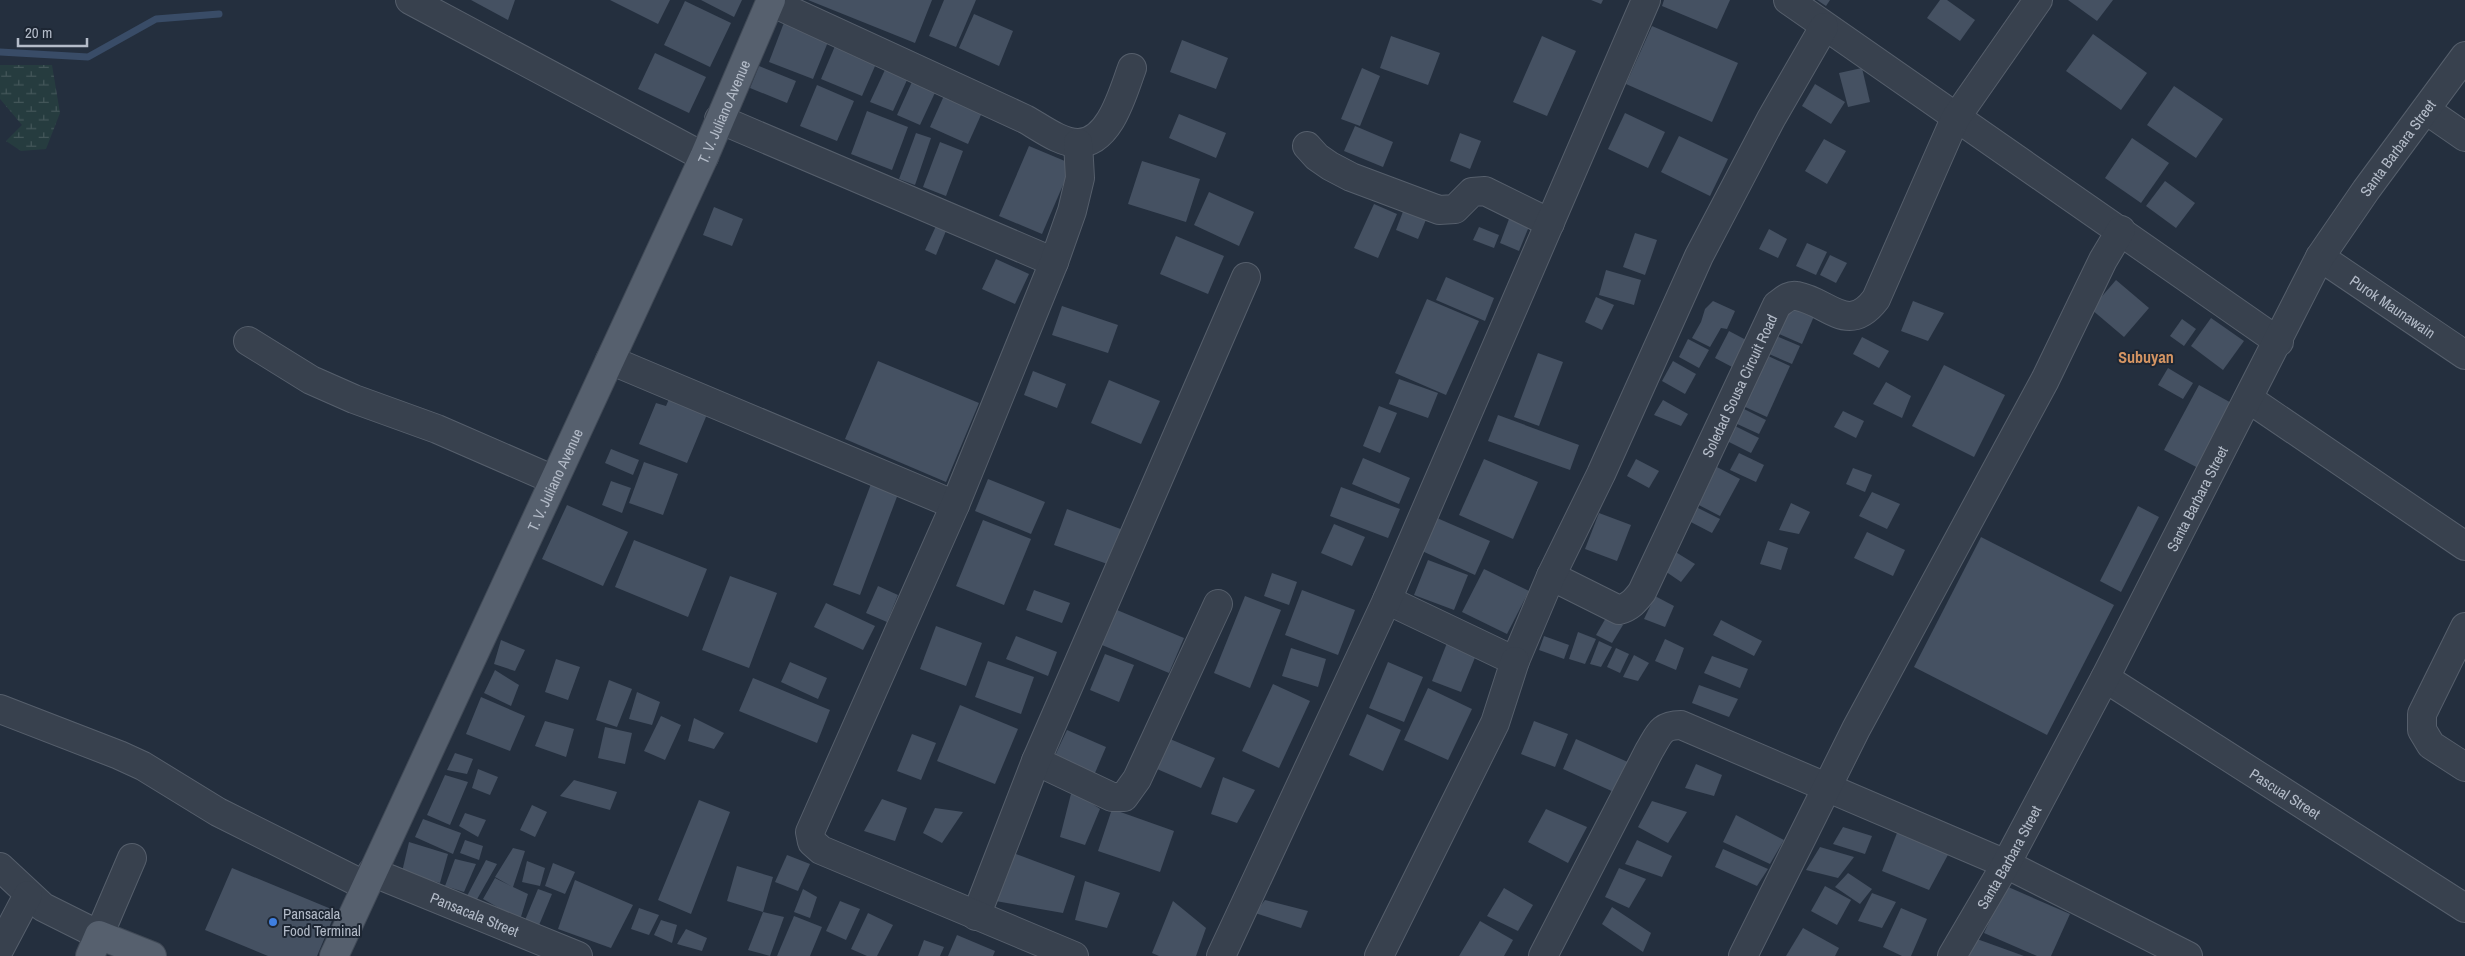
<svg xmlns="http://www.w3.org/2000/svg" width="2465" height="956" viewBox="0 0 2465 956" font-family="'Archivo Narrow',sans-serif">
<style>
.wetland{fill:url(#wetland-marsh)}
.lines{fill:none;stroke-linecap:round;stroke-linejoin:round}
.stream{stroke:#394c67;stroke-width:7}
.building{fill:#455162}
.minor-casing{stroke:#565f6c;stroke-width:30}
.major-casing{stroke:#414a57;stroke-width:30}
.minor{stroke:#38414e;stroke-width:28}
.major{stroke:#56606e;stroke-width:28}
.shop-dot{fill:#3f7fe0;stroke:#1d2633;stroke-width:2}
.labels{text-anchor:middle;dominant-baseline:central;stroke-width:4;stroke-linejoin:round;paint-order:stroke}
.street-label{font-size:15px;fill:#b4bcc9;stroke:#1d2633}
.poi-label{font-size:15px;fill:#b4bcc9;stroke:#1d2633;text-anchor:start}
.neighbourhood-label{font-size:16px;font-weight:bold;fill:#d59563;stroke:#1d2633}
</style>
<defs>
<pattern id="wetland-marsh" width="20" height="14" patternUnits="userSpaceOnUse" patternTransform="scale(1.25)"><rect width="20" height="14" fill="#263c3f"/><path d="M1 5h8M5 5V1M11 12h8M15 12V8" fill="none" stroke="#435659"/></pattern>
</defs>
<rect width="100%" height="100%" fill="#242f3e"/>
<polygon class="wetland" points="0,65 52,65 60,113 46,149 21,151 6,141 22,125 0,99"/>
<g class="lines">
<polyline class="stream" points="0,52 88,57 156,19 219,14"/>
</g>
<g class="building">
<polygon points="471,0 515,0 508,20"/>
<polygon points="610,0 670,0 658,24"/>
<polygon points="701,0 742,0 734,17"/>
<polygon points="808,0 932,0 915,43"/>
<polygon points="944,0 976,0 956,47 929,36"/>
<polygon points="1591,0 1603,0 1601,4"/>
<polygon points="1664,0 1730,0 1717,29 1662,6"/>
<polygon points="1817,0 1830,0 1826,6"/>
<polygon points="1940,0 1947,0 1975,20 1960,41 1927,18"/>
<polygon points="2068,0 2113,0 2097,21"/>
<polygon points="685,1 731,23 710,67 664,45"/>
<polygon points="974,14 1013,31 999,66 959,48"/>
<polygon points="785,20 830,37 813,79 769,62"/>
<polygon points="1652,26 1738,63 1712,122 1626,84"/>
<polygon points="2093,34 2147,73 2121,110 2066,71"/>
<polygon points="1391,36 1440,53 1428,85 1380,68"/>
<polygon points="1542,36 1576,51 1547,116 1513,102"/>
<polygon points="838,39 879,57 862,96 821,79"/>
<polygon points="1182,40 1228,58 1216,89 1170,72"/>
<polygon points="655,53 706,77 689,113 638,89"/>
<polygon points="890,59 912,69 893,111 870,102"/>
<polygon points="759,66 796,81 787,103 750,88"/>
<polygon points="1362,68 1380,76 1360,126 1341,119"/>
<polygon points="1862,68 1870,102 1848,107 1839,73"/>
<polygon points="916,73 939,84 920,125 897,115"/>
<polygon points="1815,84 1845,102 1831,124 1802,106"/>
<polygon points="817,85 854,101 837,141 800,126"/>
<polygon points="2174,86 2223,119 2196,158 2147,125"/>
<polygon points="947,89 985,106 968,144 930,127"/>
<polygon points="867,111 908,127 892,170 851,154"/>
<polygon points="1625,113 1665,132 1648,168 1608,149"/>
<polygon points="1179,114 1226,133 1216,158 1169,138"/>
<polygon points="1355,126 1393,142 1383,167 1344,151"/>
<polygon points="916,133 931,138 915,185 899,179"/>
<polygon points="1460,133 1481,141 1470,169 1450,161"/>
<polygon points="1679,136 1728,159 1710,196 1661,172"/>
<polygon points="2132,138 2169,163 2141,203 2105,178"/>
<polygon points="1824,139 1846,151 1827,184 1805,171"/>
<polygon points="940,142 963,151 946,196 923,187"/>
<polygon points="1029,146 1072,164 1042,234 999,216"/>
<polygon points="1142,161 1200,179 1186,222 1128,204"/>
<polygon points="2165,181 2195,203 2176,228 2146,206"/>
<polygon points="1209,192 1254,212 1239,246 1194,225"/>
<polygon points="1407,201 1430,210 1418,239 1396,230"/>
<polygon points="1374,204 1397,214 1378,258 1354,248"/>
<polygon points="714,207 743,219 732,246 703,235"/>
<polygon points="1512,211 1532,219 1519,251 1500,243"/>
<polygon points="936,226 946,231 936,255 925,250"/>
<polygon points="1479,227 1499,235 1494,248 1473,240"/>
<polygon points="1769,229 1787,239 1778,258 1759,249"/>
<polygon points="1635,233 1657,240 1645,275 1623,267"/>
<polygon points="1176,236 1224,256 1208,294 1160,274"/>
<polygon points="1807,243 1827,252 1816,275 1796,266"/>
<polygon points="1830,255 1847,263 1836,283 1820,275"/>
<polygon points="996,259 1029,274 1015,304 982,289"/>
<polygon points="1606,270 1641,280 1634,305 1599,295"/>
<polygon points="1446,277 1494,298 1485,321 1436,300"/>
<polygon points="2116,280 2149,308 2124,337 2091,309"/>
<polygon points="1596,297 1614,305 1602,330 1585,322"/>
<polygon points="1427,299 1479,321 1446,395 1395,373"/>
<polygon points="1713,301 1735,311 1727,329 1721,328 1710,347 1692,338 1701,322 1705,309"/>
<polygon points="1913,301 1944,313 1928,341 1901,331"/>
<polygon points="1790,303 1815,314 1802,344 1777,333"/>
<polygon points="1062,306 1118,325 1108,353 1052,335"/>
<polygon points="2211,318 2244,341 2223,370 2191,346"/>
<polygon points="2182,319 2196,329 2184,346 2170,336"/>
<polygon points="1729,331 1748,341 1734,368 1715,358"/>
<polygon points="1776,336 1800,346 1792,364 1769,354"/>
<polygon points="1862,337 1889,351 1879,368 1853,354"/>
<polygon points="1688,339 1709,350 1699,368 1679,357"/>
<polygon points="1538,353 1563,362 1539,426 1514,417"/>
<polygon points="1766,355 1790,366 1767,417 1743,406"/>
<polygon points="878,361 979,403 946,482 845,439"/>
<polygon points="1673,361 1696,374 1685,394 1662,381"/>
<polygon points="1944,365 2005,395 1974,457 1912,426"/>
<polygon points="2168,368 2193,383 2183,399 2158,385"/>
<polygon points="1033,371 1066,384 1057,408 1024,395"/>
<polygon points="1399,379 1438,393 1428,418 1389,404"/>
<polygon points="1109,380 1160,401 1141,444 1091,423"/>
<polygon points="1886,382 1911,396 1902,418 1873,404"/>
<polygon points="2199,385 2235,405 2200,469 2164,450"/>
<polygon points="672,392 710,407 687,463 639,444 656,403 666,406"/>
<polygon points="1663,400 1688,414 1681,426 1654,415"/>
<polygon points="1379,406 1397,413 1380,453 1363,446"/>
<polygon points="1742,408 1766,420 1759,434 1735,423"/>
<polygon points="1843,411 1864,421 1856,438 1834,427"/>
<polygon points="1498,415 1579,445 1570,470 1488,441"/>
<polygon points="1733,425 1759,438 1751,453 1725,440"/>
<polygon points="611,449 639,460 633,475 605,463"/>
<polygon points="1739,453 1764,465 1756,482 1730,470"/>
<polygon points="1363,458 1410,478 1399,504 1352,484"/>
<polygon points="1484,459 1538,482 1513,539 1459,515"/>
<polygon points="1636,459 1659,471 1649,488 1627,476"/>
<polygon points="644,462 678,474 663,515 629,503"/>
<polygon points="1713,465 1740,479 1720,516 1693,502"/>
<polygon points="1853,468 1872,475 1865,492 1846,484"/>
<polygon points="874,476 901,486 860,595 833,585"/>
<polygon points="988,479 1045,502 1031,534 975,511"/>
<polygon points="611,481 631,488 622,513 602,505"/>
<polygon points="1341,487 1400,509 1388,538 1330,516"/>
<polygon points="1872,492 1900,504 1887,529 1859,516"/>
<polygon points="1791,503 1810,512 1799,534 1779,530"/>
<polygon points="567,505 628,532 603,586 542,559"/>
<polygon points="1692,505 1720,519 1712,533 1685,519"/>
<polygon points="2138,506 2159,517 2121,592 2100,581"/>
<polygon points="1067,509 1126,531 1113,566 1054,545"/>
<polygon points="1599,513 1631,525 1617,561 1585,549"/>
<polygon points="1437,518 1490,541 1475,575 1422,551"/>
<polygon points="983,520 1031,539 1004,605 956,586"/>
<polygon points="1334,524 1365,537 1352,566 1321,553"/>
<polygon points="1867,532 1905,550 1893,576 1854,558"/>
<polygon points="1981,537 2114,605 2047,735 1914,667"/>
<polygon points="634,540 707,569 688,617 615,587"/>
<polygon points="1768,541 1788,548 1781,570 1760,564"/>
<polygon points="1674,551 1695,564 1681,582 1662,569"/>
<polygon points="1428,560 1468,575 1454,610 1414,595"/>
<polygon points="1484,569 1529,591 1507,634 1462,612"/>
<polygon points="1272,573 1297,582 1289,605 1264,596"/>
<polygon points="730,576 777,593 749,668 702,650"/>
<polygon points="878,586 898,595 887,622 866,613"/>
<polygon points="1034,590 1070,603 1062,623 1026,610"/>
<polygon points="1302,590 1355,610 1338,655 1285,635"/>
<polygon points="1245,596 1281,610 1250,688 1214,673"/>
<polygon points="1655,596 1674,606 1665,627 1644,619"/>
<polygon points="826,603 875,626 863,650 814,627"/>
<polygon points="1117,610 1184,638 1169,673 1102,645"/>
<polygon points="1607,616 1623,625 1612,643 1596,635"/>
<polygon points="1721,620 1762,641 1754,656 1713,635"/>
<polygon points="936,626 982,643 966,686 920,669"/>
<polygon points="1578,632 1596,639 1585,664 1569,659"/>
<polygon points="1016,636 1057,652 1048,676 1006,659"/>
<polygon points="1544,636 1569,645 1564,659 1539,650"/>
<polygon points="1665,639 1684,648 1676,670 1655,661"/>
<polygon points="501,640 525,650 515,671 494,664"/>
<polygon points="1599,641 1612,647 1601,667 1590,664"/>
<polygon points="1447,643 1476,655 1461,692 1432,681"/>
<polygon points="1291,648 1326,659 1318,687 1282,676"/>
<polygon points="1616,648 1629,654 1620,673 1607,667"/>
<polygon points="1105,654 1134,665 1119,702 1090,690"/>
<polygon points="1634,655 1649,663 1638,681 1623,677"/>
<polygon points="1712,656 1748,669 1740,688 1704,673"/>
<polygon points="556,659 580,667 568,700 545,692"/>
<polygon points="988,661 1034,677 1021,714 975,697"/>
<polygon points="790,662 827,678 818,699 781,682"/>
<polygon points="1388,662 1423,677 1404,722 1369,708"/>
<polygon points="495,670 519,685 511,706 484,693"/>
<polygon points="753,678 830,710 817,743 739,711"/>
<polygon points="609,680 632,689 617,727 596,720"/>
<polygon points="1273,684 1310,701 1279,768 1242,751"/>
<polygon points="1699,685 1738,699 1729,717 1692,703"/>
<polygon points="1428,688 1472,709 1448,760 1404,740"/>
<polygon points="637,692 660,702 652,725 629,719"/>
<polygon points="481,697 525,716 510,751 466,734"/>
<polygon points="960,705 1018,729 995,784 937,761"/>
<polygon points="1367,714 1401,730 1383,771 1349,755"/>
<polygon points="661,716 681,725 665,760 644,751"/>
<polygon points="694,718 724,733 714,749 688,741"/>
<polygon points="545,721 574,729 566,757 535,746"/>
<polygon points="1534,721 1568,734 1555,767 1521,754"/>
<polygon points="605,727 632,733 625,764 598,758"/>
<polygon points="1067,730 1106,747 1092,780 1052,762"/>
<polygon points="912,734 936,743 921,780 897,771"/>
<polygon points="1170,739 1215,758 1201,788 1157,769"/>
<polygon points="1576,739 1630,763 1616,793 1563,769"/>
<polygon points="455,753 473,759 467,774 447,770"/>
<polygon points="1696,764 1722,775 1714,796 1685,788"/>
<polygon points="478,769 498,777 490,795 472,788"/>
<polygon points="445,775 468,782 450,825 427,815"/>
<polygon points="1223,777 1255,790 1237,823 1211,814"/>
<polygon points="574,780 617,792 610,810 560,796"/>
<polygon points="1072,790 1100,809 1085,845 1060,837"/>
<polygon points="882,799 907,808 895,841 864,831"/>
<polygon points="699,800 730,812 691,914 658,900"/>
<polygon points="1652,801 1687,812 1668,843 1638,827"/>
<polygon points="532,805 547,812 535,837 520,830"/>
<polygon points="935,808 963,812 942,843 923,833"/>
<polygon points="1112,809 1174,831 1160,872 1098,851"/>
<polygon points="1546,809 1587,827 1568,863 1528,842"/>
<polygon points="465,813 486,820 478,837 459,826"/>
<polygon points="1736,815 1784,840 1770,864 1723,842"/>
<polygon points="423,819 461,833 453,854 415,837"/>
<polygon points="1843,827 1872,836 1865,854 1833,844"/>
<polygon points="1897,833 1950,851 1929,890 1882,871"/>
<polygon points="465,840 483,846 479,860 460,853"/>
<polygon points="1637,840 1672,856 1662,877 1625,864"/>
<polygon points="409,842 448,854 440,883 402,872"/>
<polygon points="1820,847 1854,857 1838,878 1806,870"/>
<polygon points="513,848 525,851 513,887 528,894 520,920 483,899 495,878 511,886 495,877"/>
<polygon points="1723,849 1768,869 1757,886 1715,867"/>
<polygon points="1013,853 1075,876 1063,913 990,900"/>
<polygon points="787,855 810,864 798,891 775,882"/>
<polygon points="455,859 476,864 464,892 445,886"/>
<polygon points="486,860 497,864 476,901 467,896"/>
<polygon points="527,861 545,868 540,886 522,882"/>
<polygon points="553,863 575,872 565,894 545,886"/>
<polygon points="737,866 773,877 763,912 727,901"/>
<polygon points="232,868 336,911 317,956 268,956 205,930"/>
<polygon points="1619,868 1646,879 1629,908 1605,897"/>
<polygon points="1848,873 1872,889 1860,904 1835,887"/>
<polygon points="575,880 633,905 611,948 558,929"/>
<polygon points="1085,881 1120,893 1107,928 1075,920"/>
<polygon points="1825,886 1851,900 1837,925 1811,911"/>
<polygon points="2006,886 2070,914 2051,956 2037,956 1984,933"/>
<polygon points="1504,888 1533,905 1518,931 1487,916"/>
<polygon points="538,889 552,894 537,930 523,925"/>
<polygon points="803,889 817,897 810,918 794,912"/>
<polygon points="1872,893 1896,902 1882,928 1858,921"/>
<polygon points="1265,900 1308,911 1301,928 1255,913"/>
<polygon points="840,901 860,909 846,940 826,931"/>
<polygon points="1173,901 1206,928 1196,956 1159,956 1152,953"/>
<polygon points="1612,907 1651,933 1643,952 1602,924"/>
<polygon points="639,908 659,915 649,935 631,929"/>
<polygon points="1901,908 1927,919 1911,956 1902,956 1883,947"/>
<polygon points="763,912 784,917 770,956 748,950"/>
<polygon points="868,913 893,925 877,956 867,956 851,949"/>
<polygon points="794,916 822,927 810,956 777,956"/>
<polygon points="661,920 677,925 672,943 654,935"/>
<polygon points="1480,921 1513,940 1504,956 1459,956"/>
<polygon points="1803,928 1839,948 1835,956 1786,956"/>
<polygon points="686,929 707,938 702,951 677,944"/>
<polygon points="957,935 995,951 993,956 948,956"/>
<polygon points="1977,939 2024,956 1969,956"/>
<polygon points="924,940 944,947 940,956 918,956"/>
</g>
<g class="lines">
<g class="minor-casing">
<g id="minor">
<polyline points="410,0 704,157"/>
<polyline points="1788,0 2279,342"/>
<path d="M771,2l254,117c15,8 35,24 53,24 32,0 45,-51 54,-75"/>
<polyline points="2426,110 2465,137"/>
<polyline points="719,119 1054,262"/>
<polyline points="1307,146 1317,157 1330,166 1351,177 1439,210 1455,209 1472,192 1485,191 1550,223"/>
<path id="s1" d="M2320,257l145,98"/>
<polyline points="248,341 311,380 354,399 437,429 554,480"/>
<polyline points="610,360 955,505"/>
<polyline points="2249,399 2465,546"/>
<path id="s2" d="M1551,576l68,34c11,-3 16,-9 23,-18l135,-287c6,-4 12,-11 20,-9 32,6 51,40 79,3l79,-180 83,-119"/>
<polyline points="1387,600 1515,661 1551,576 1601,474 1699,256 1771,119 1824,27"/>
<polyline points="2465,627 2422,714 2422,730 2431,745 2465,767"/>
<path id="s3" d="M2105,678l360,230"/>
<polyline points="0,709 119,755 143,766 218,812 366,886"/>
<polyline points="1036,761 1112,797 1124,797 1137,779 1218,604"/>
<polyline points="0,867 43,907 99,935 132,858"/>
<path id="s4" d="M372,872l206,84"/>
<polyline points="976,916 1036,761 1246,277"/>
<polyline points="0,948 28,895"/>
<polyline points="1074,956 821,850 812,842 810,832 955,505 1054,262 1072,211 1080,178 1078,143"/>
<polyline points="1221,956 1387,600 1646,0"/>
<polyline points="1379,956 1495,723 1515,661"/>
<path d="M1543,956l106,-205c10,-16 11,-26 32,-26l325,139 182,92"/>
<polyline points="1743,956 1856,729 2045,380 2103,260 2121,230"/>
<path id="s5" d="M1952,956l54,-92 99,-186 215,-421 46,-67 99,-134"/>
</g>
</g>
<g class="major-casing">
<g id="major">
<polyline points="90,956 99,935 152,956"/>
<path id="s6" d="M334,956l370,-799 67,-157"/>
</g>
</g>
<use href="#minor" class="minor"/>
<use href="#major" class="major"/>
</g>
<circle class="shop-dot" cx="273" cy="922" r="5"/>
<g class="labels">
<g class="street-label">
<text stroke="none"><textPath href="#s6" startOffset="930">T. V. Juliano Avenue</textPath></text>
<text stroke="none"><textPath href="#s5" startOffset="924">Santa Barbara Street</textPath></text>
<text stroke="none"><textPath href="#s1" startOffset="88">Purok Maunawain</textPath></text>
<text stroke="none"><textPath href="#s2" startOffset="334">Soledad Sousa Circuit Road</textPath></text>
<text stroke="none"><textPath href="#s6" startOffset="525">T. V. Juliano Avenue</textPath></text>
<text stroke="none"><textPath href="#s5" startOffset="519">Santa Barbara Street</textPath></text>
<text stroke="none"><textPath href="#s3" startOffset="214">Pascual Street</textPath></text>
<text stroke="none"><textPath href="#s5" startOffset="114">Santa Barbara Street</textPath></text>
<text stroke="none"><textPath href="#s4" startOffset="111">Pansacala Street</textPath></text>
</g>
<g class="poi-label">
<text x="283" y="913">Pansacala<tspan x="283" dy="17">Food Terminal</tspan></text>
</g>
<g class="neighbourhood-label">
<text x="2146" y="357">Subuyan</text>
</g>
</g>
<path d="M18 38v8h69v-8" fill="none" stroke="#b4bcc9" stroke-width="2.5"/>
<text x="25" y="38" font-size="15" fill="#b4bcc9" stroke="#1d2633" stroke-width="4" paint-order="stroke">20 m</text>
</svg>
